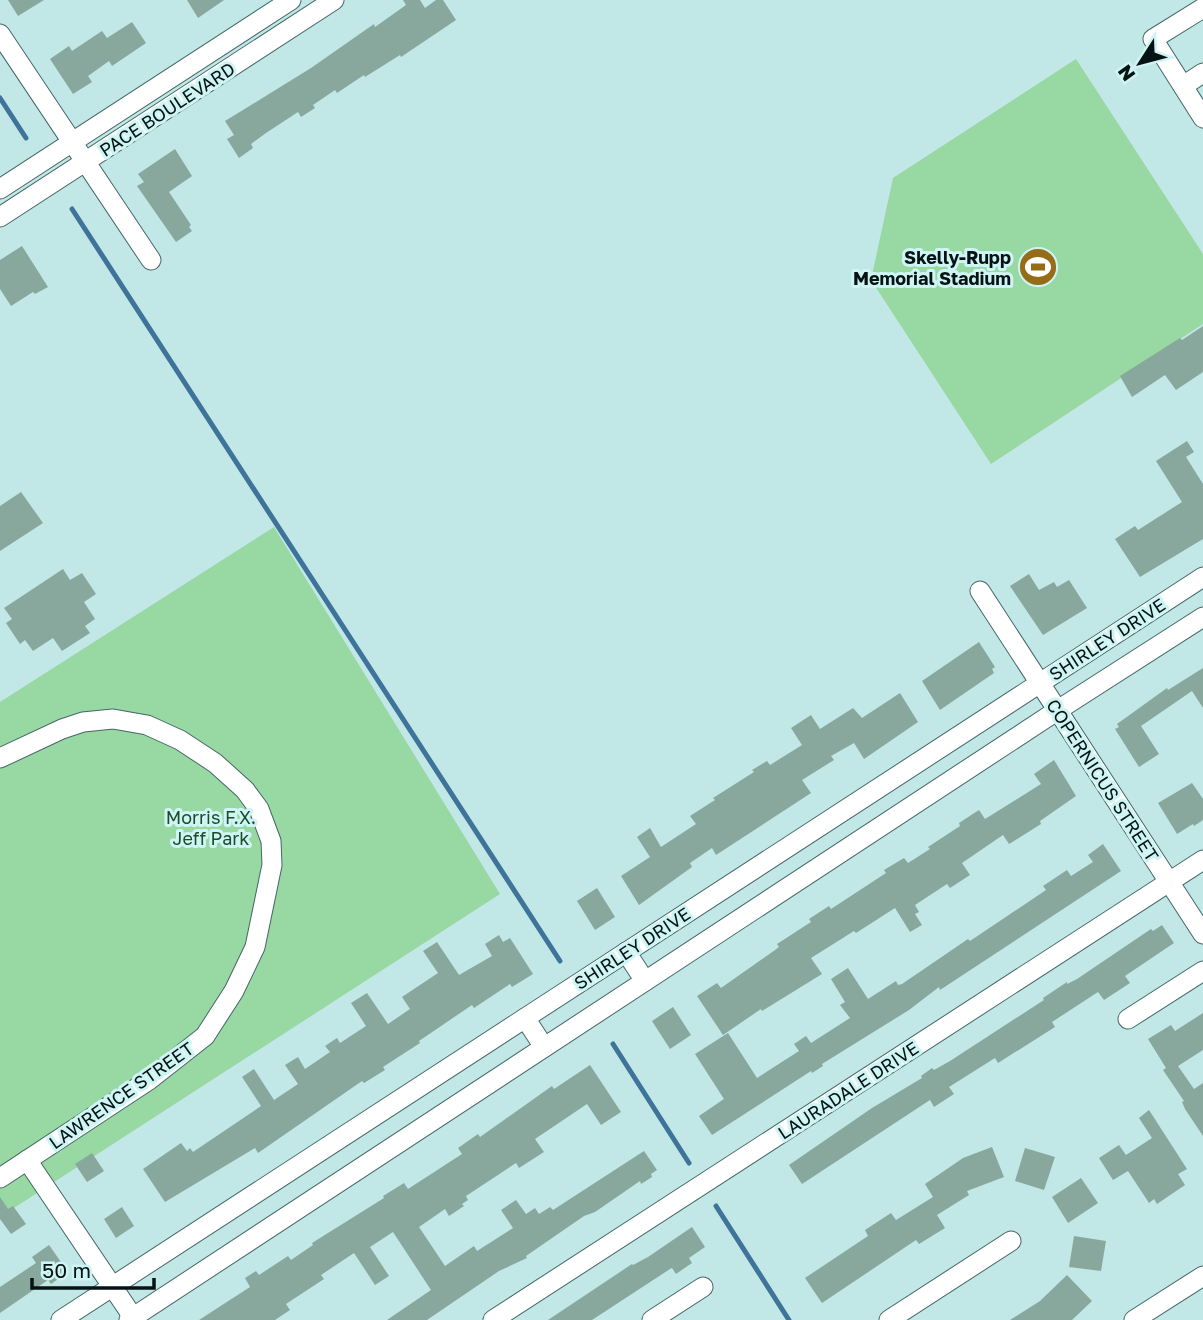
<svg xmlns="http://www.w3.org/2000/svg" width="1203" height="1320" viewBox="0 0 1203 1320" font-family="'Golos Text',sans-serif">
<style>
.green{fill:#97d8a3}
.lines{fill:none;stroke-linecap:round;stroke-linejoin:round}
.stream{stroke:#3f749a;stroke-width:5}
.building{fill:#88a89e}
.minor-casing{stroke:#456767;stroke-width:21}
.minor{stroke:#fff;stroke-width:19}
.labels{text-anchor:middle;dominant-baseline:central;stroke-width:6;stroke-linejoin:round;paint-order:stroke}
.street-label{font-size:18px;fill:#061314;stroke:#cff4f4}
.poi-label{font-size:18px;font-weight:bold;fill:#061314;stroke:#cff4f4;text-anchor:end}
.park-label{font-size:18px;fill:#194c27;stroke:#cff4f4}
</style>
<rect width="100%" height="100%" fill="#c2e7e7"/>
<g class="green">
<polygon points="1076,59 1203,254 1203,324 991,464 871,280 893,178"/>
<polygon points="274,527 500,894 0,1217 0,702"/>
</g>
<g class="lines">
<g class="stream">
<polyline points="0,98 26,138"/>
<polyline points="72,209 560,961"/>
<polyline points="613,1044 689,1163"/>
<polyline points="716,1206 789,1320"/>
</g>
</g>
<g class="building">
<polygon points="8,0 44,0 18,16"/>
<polygon points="187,0 224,0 198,18"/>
<polygon points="403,0 420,0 425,8 436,0 443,0 456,20 401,57 400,55 365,77 364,75 337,93 335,90 313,105 315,108 301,117 298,112 266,133 251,144 253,148 239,158 227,139 234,135 225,121 311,68 374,24 375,27 406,5"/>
<polygon points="132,22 146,43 112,66 109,61 88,76 92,82 73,94 50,59 69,46 72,51 102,31 107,38"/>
<polygon points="175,149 192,176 169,192 191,225 189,227 192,231 176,242 137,186 144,182 138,174"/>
<polygon points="22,246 48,287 35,294 33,292 11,306 0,289 0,260"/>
<polygon points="1203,326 1203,372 1176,390 1165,375 1132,397 1120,376 1180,338 1182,340"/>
<polygon points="1187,441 1194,452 1186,457 1203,484 1203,539 1140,577 1115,539 1135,526 1138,530 1182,502 1156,461"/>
<polygon points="21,492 43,523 0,551 0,506"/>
<polygon points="63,569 70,580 82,573 96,594 84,602 95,619 85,626 90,633 62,651 53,638 33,651 25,640 20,644 6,623 12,619 4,608"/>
<polygon points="1029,574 1039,590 1054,582 1057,587 1069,580 1087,608 1043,635 1010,586"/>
<polygon points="979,642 995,667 992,669 994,673 940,710 922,681"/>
<polygon points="1203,668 1203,708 1192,691 1141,726 1159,754 1139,767 1115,729 1119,727 1117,724 1167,688 1168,690"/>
<polygon points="900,693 918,722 864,759 854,743 831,756 834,760 802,780 811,793 716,855 712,848 690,863 692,867 639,905 621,876 650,857 637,837 650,828 661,847 696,824 690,816 715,800 713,798 754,772 752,770 767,761 770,765 802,745 791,728 811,715 820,729 853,708 862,718"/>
<polygon points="1054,760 1076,796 1040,821 1041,824 1009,844 1003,835 962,863 970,875 950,888 947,884 915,905 919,912 915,914 922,925 910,932 895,908 856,933 854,931 811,958 822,974 762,1011 761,1009 723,1035 697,996 717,983 721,988 775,950 779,947 777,944 811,922 809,919 829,906 831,909 886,873 884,870 904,858 908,863 930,849 928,847 960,826 959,823 979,810 985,819 1041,784 1034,774"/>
<polygon points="1192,783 1203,799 1203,820 1194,826 1193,824 1177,834 1158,803"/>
<polygon points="1103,844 1121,871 940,990 939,987 909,1010 822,1064 823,1066 812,1073 811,1071 712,1135 699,1116 724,1099 695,1054 728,1033 757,1078 799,1051 794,1044 806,1036 811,1043 850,1018 840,1005 845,1002 831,979 848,968 868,999 896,981 898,985 902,984 968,939 970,941 1046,890 1043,886 1067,870 1071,876 1093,862 1088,855"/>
<polygon points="597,888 615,917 595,930 577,901"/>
<polygon points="1162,925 1174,943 1125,976 1130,983 1104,1000 1098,992 1052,1022 1055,1027 998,1063 995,1058 949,1087 954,1094 934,1107 930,1100 802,1184 789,1165 872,1108 922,1078 921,1076 932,1068 934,1070 950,1061 1044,1000 1043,998 1067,982 1067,984 1077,979 1151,929 1153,931"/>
<polygon points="499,935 503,942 510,938 533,974 512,987 510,984 474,1008 472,1005 419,1041 420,1043 383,1067 385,1070 364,1083 362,1081 258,1153 255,1148 165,1202 143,1169 181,1143 187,1151 190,1148 193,1152 261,1106 242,1077 254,1069 274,1100 298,1084 285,1065 298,1057 305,1069 330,1052 325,1046 337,1038 340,1043 366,1026 351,1003 367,993 388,1024 410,1009 402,997 438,973 423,951 437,942 459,975 492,956 485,944"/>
<polygon points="673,1007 691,1035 670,1049 652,1021"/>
<polygon points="1203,1013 1203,1050 1178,1066 1194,1089 1203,1083 1203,1136 1185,1109 1182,1102 1184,1101 1163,1070 1166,1068 1148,1039 1171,1025 1175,1031"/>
<polygon points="590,1065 621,1112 601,1125 587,1104 535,1139 544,1152 519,1168 516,1163 466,1196 468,1200 462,1204 464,1206 449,1216 445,1209 419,1227 445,1266 474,1246 477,1251 513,1228 501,1210 516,1200 526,1214 535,1208 539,1214 550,1207 553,1210 644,1151 657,1170 651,1174 652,1177 641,1184 640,1181 595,1212 584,1216 526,1256 527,1258 499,1271 427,1320 387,1320 431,1290 393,1232 370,1247 389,1276 375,1285 354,1253 321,1275 324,1279 286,1304 290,1310 275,1320 199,1320 250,1287 245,1278 256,1271 259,1275 288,1256 291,1260 313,1245 312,1243 384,1198 383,1196 404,1183 408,1189 462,1154 458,1148 478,1134 480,1137 552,1086 554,1089"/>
<polygon points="1149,1110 1187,1169 1178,1174 1185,1185 1157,1204 1154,1199 1149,1203 1128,1171 1113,1180 1099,1158 1119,1145 1126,1155 1152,1138 1139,1118"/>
<polygon points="992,1147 1004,1177 967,1191 969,1195 937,1215 945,1228 919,1244 916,1240 822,1303 805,1278 868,1236 865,1230 891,1213 896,1220 933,1197 925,1184 963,1158"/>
<polygon points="1025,1148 1055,1157 1044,1190 1015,1181"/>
<polygon points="92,1153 104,1171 87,1182 75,1164"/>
<polygon points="1081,1178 1098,1203 1068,1223 1052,1197"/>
<polygon points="0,1197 8,1209 13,1206 26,1224 11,1234 0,1219"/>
<polygon points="122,1207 134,1226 116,1238 104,1219"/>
<polygon points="692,1227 705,1247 689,1258 692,1263 676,1274 672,1268 670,1269 592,1320 548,1320 632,1264 633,1265 648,1257"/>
<polygon points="1074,1236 1106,1241 1101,1271 1069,1267"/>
<polygon points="49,1245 68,1272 51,1284 48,1280 0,1313 0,1287 36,1263 32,1257"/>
<polygon points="1067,1275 1092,1301 1072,1320 1010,1320 1040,1301"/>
</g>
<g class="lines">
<g class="minor-casing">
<g id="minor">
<polyline points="1203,8 1153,39 1203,118"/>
<polyline points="0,34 151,260"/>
<polyline points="1183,86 1203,73"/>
<polyline points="0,189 291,0"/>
<polyline points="0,217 334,0"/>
<polyline points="980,591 1203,934"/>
<polyline points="0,758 62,729 83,722 113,719 147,725 180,740 215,763 245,790 259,809 271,841 272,865 255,947 234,991 205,1036 149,1080 0,1178"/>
<polyline points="626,952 645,981"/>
<polyline points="525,1018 544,1047"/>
<polyline points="1128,1019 1203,971"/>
<polyline points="27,1160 135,1320"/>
<polyline points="61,1320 1203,577"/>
<polyline points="129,1320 1058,710 1203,617"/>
<polyline points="493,1320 1203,860"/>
<polyline points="652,1320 703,1287"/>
<polyline points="889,1320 1011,1241"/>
<polyline points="1134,1320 1203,1276"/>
</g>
</g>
<use href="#minor" class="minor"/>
</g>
<defs>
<g id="stadium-disc" transform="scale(2.0125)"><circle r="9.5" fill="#966c18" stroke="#cff4f4"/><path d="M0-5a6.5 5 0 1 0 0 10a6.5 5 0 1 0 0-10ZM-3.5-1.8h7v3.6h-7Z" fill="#fff"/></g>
</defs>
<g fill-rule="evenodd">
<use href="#stadium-disc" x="1038" y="267"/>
</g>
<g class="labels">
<g class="street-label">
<text transform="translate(167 109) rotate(-33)">PACE BOULEVARD</text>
<text transform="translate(1107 639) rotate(-33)">SHIRLEY DRIVE</text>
<text transform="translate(1103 780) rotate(57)">COPERNICUS STREET</text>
<text transform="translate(632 948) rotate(-33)">SHIRLEY DRIVE</text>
<text transform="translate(848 1090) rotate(-33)">LAURADALE DRIVE</text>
<text transform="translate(121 1095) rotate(-35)">LAWRENCE STREET</text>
</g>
<g class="poi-label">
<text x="1011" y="257">Skelly-Rupp<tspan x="1011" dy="21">Memorial Stadium</tspan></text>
</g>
<g class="park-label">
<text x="211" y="817">Morris F.X.<tspan x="211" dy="21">Jeff Park</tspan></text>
</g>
</g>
<g transform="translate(1140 63) rotate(234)" stroke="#cff4f4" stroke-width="5" paint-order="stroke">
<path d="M0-5L12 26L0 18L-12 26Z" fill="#061314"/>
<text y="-10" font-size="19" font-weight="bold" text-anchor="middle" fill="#061314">N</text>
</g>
<path d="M32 1278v10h122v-10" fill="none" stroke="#061314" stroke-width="3.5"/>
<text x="42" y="1278" font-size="21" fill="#061314" stroke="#cff4f4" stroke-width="5" paint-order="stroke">50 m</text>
</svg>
